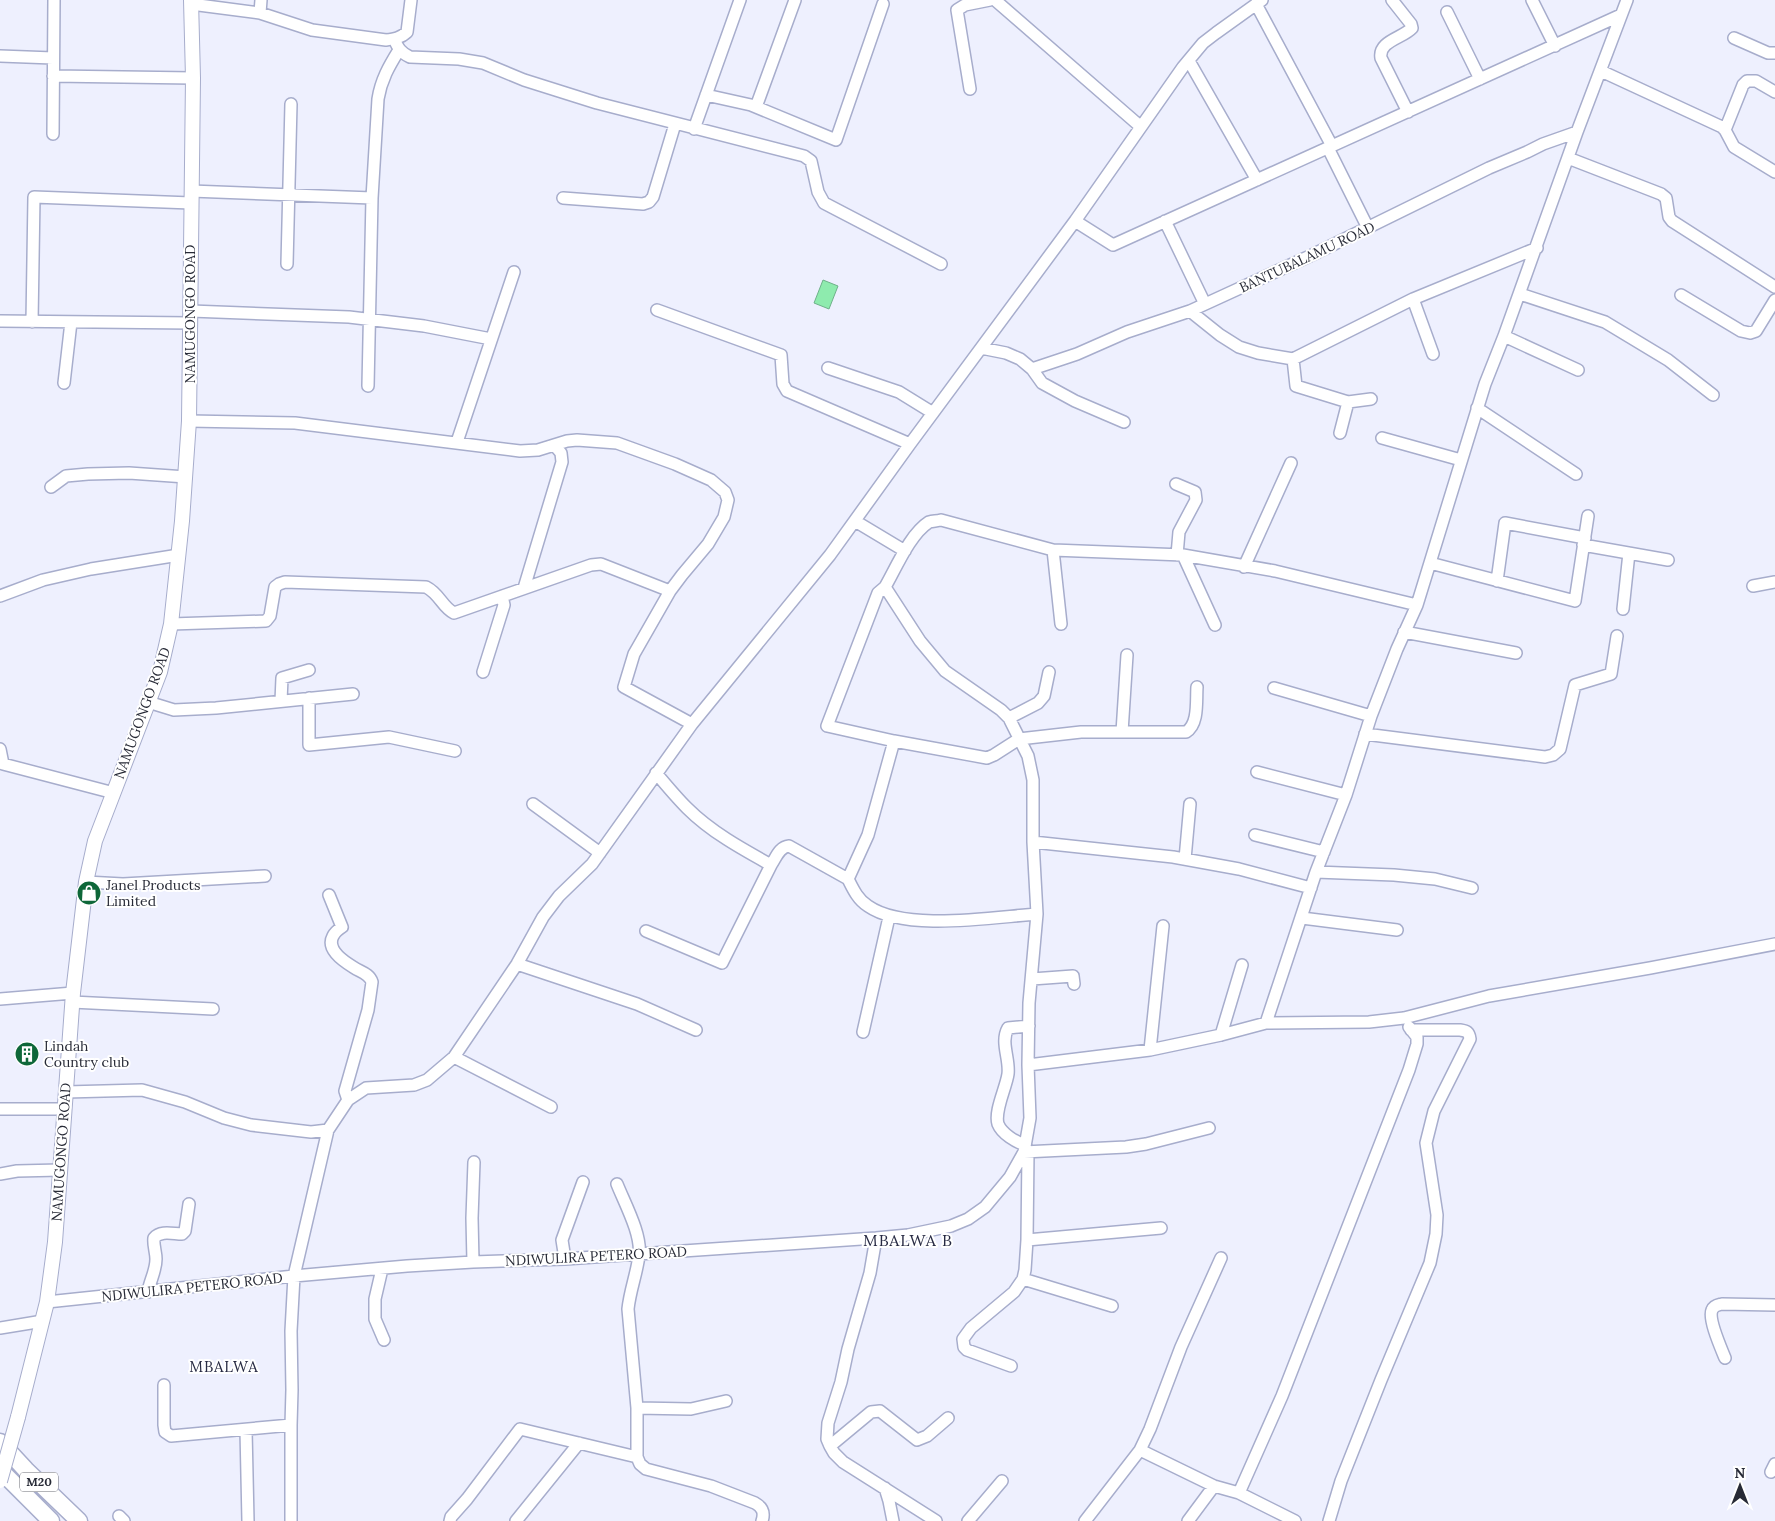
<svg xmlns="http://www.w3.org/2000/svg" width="1775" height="1521" font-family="Lora,serif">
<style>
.water{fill:#8eebae;stroke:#6fb18a}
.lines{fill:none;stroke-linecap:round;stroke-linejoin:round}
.minor-casing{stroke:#a7adcc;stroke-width:14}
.major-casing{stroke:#a7adcc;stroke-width:16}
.highway-casing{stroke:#a7adcc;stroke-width:19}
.minor{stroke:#fff;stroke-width:11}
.major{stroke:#fff;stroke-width:14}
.highway{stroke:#fff;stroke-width:16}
.major-bridge-casing{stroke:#a7adcc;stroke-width:16;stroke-linecap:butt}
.major-bridge{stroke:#fff;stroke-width:14}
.labels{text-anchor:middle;stroke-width:4;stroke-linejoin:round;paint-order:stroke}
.shield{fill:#fff;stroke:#686a72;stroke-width:1}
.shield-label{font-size:12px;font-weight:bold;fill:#272a36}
.street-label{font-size:14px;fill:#272a36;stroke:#fff}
.poi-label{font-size:14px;fill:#272a36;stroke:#fff;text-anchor:start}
.neighbourhood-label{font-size:15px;letter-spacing:1px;fill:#262942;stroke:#fff}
.quarter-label{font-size:16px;letter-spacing:1px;fill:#262942;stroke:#fff}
</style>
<rect width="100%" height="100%" fill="#eef0fe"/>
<path class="water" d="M823,280L838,286L829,309L814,303Z"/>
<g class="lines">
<defs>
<path id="minor" d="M995,0L1141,127
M1392,0L1411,24L1412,28C1403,38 1378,41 1381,58L1408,112
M1532,0L1555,46
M191,4L260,13L312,30L386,40C394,39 401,38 407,32L411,0
M1256,4L1332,146
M1447,12L1480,79
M260,13L261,0
M1734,38L1768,53H1775
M394,39C398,48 401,53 410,57L459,59L483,63L524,80L597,103L804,156L811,161L818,192L824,203L941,264
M0,56L53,58
M1189,61L1257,180
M1601,71L1722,127L1725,130L1734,147L1775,172
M53,76L193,78
M970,89L957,10L965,5L990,0
M706,95L751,105L836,140L883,4
M756,107L795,0
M694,129L740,0
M1725,130L1743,85L1747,81H1756L1775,92
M53,134L54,0
M1328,148L1368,228
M1568,158L1661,194L1666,198L1669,217L1672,221L1775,287
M191,191L372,198
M563,198L643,204L649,202L653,197L675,124
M1075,221L1113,245L1621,15
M1165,221L1205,304
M287,264L291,104
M1520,294L1605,322L1668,360L1713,395
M1681,295L1741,331L1750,333L1756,331L1775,300
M1413,299L1433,354
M657,310L781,355L783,384L787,391L910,444
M191,311L349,317L424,326L491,339
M1190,311L1220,335L1239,347L1258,353L1293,359L1413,299L1537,248
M0,321L191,323
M32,322L34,197L191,203
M1504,336L1578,370
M981,348L1006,353L1020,359L1032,369L1042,383L1075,401L1124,422
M1293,359L1296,386L1348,402L1371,399
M828,368L899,392L933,413
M1032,369L1077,354L1127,332L1190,311L1312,255L1489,168L1527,152L1543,144L1577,132
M64,383L71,322
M368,386L372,198L378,99C381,80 389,66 399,50
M1477,408L1576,474
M189,421L295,423L520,451L538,450L567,441L577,440L617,443L675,464L711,480L725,492L728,500L724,517L708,544L682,575L670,591L634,654L624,687L692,724
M1340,433L1348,402
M1382,438L1461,460
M457,442L514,272
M1176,484L1195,492L1196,500L1179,532L1177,555
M51,487L66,476L88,474L129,473L186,477
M855,521L905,551
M1583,545L1668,560
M1053,550L1061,624
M1183,555L1215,625
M1430,563L1575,601L1588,516
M1244,567L1291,463
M1497,581L1505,523L1585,538
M1753,586L1775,582
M885,587L878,593L827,726L894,741
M524,588L562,462L561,453L555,446
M0,596L43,580L91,569L179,555
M1623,609L1629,553
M171,624L266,621L270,616L275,587L279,584L285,582L426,587C440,594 442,607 454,613L591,565L601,564L670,591
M1404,632L1516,653
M483,672L504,605L502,596
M1274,688L1371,716
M309,698V745L389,737L455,751
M281,701L282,678L309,670
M148,702L174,710L216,708L353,694
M1009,718L1038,703L1044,696L1049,672
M1122,732L1127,655
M1365,734L1545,757L1553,755L1560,749L1575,685L1611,674L1617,636
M0,749L3,764L114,793
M1257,772L1346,795
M656,773C666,785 676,797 687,808C711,832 742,849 771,865C776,858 779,847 789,846L848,879L868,835L894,741L987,758L994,755L1019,739L1081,732H1186C1199,724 1196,701 1197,687
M533,804L600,853
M1255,835L1324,852
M1033,842L1173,857L1239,869L1311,888
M1185,859L1190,804
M1316,872L1394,875L1435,879L1472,888
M848,879C853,889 858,900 868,906C905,932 993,917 1037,914
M86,882L123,884L265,876
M329,895L342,927C339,929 335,932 333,936C326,949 343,961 353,967C360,972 369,973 372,982L368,1010L345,1091L348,1100
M1302,918L1397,930
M646,931L722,963L771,865
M517,964L637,1004L696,1030
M1032,979L1073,976L1074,984
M0,999L73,993
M72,1002L213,1009
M1266,1023L1316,872L1346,795L1371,716L1397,649L1417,605L1485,384L1504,336L1577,132L1627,0
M863,1032L889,917
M1221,1035L1242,965
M1150,1050L1163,926
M454,1057L551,1107
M1028,1065L1150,1050L1221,1035L1266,1023L1369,1022L1404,1018L1489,996L1650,968L1775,944
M66,1092L142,1090L185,1102L224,1118L251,1125L311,1132L328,1130L348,1100L366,1088L414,1085L427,1080L454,1057L517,964L543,917L559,896L592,864L692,724L830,555L910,444L1075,221L1183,67L1203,43L1216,33L1262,0
M0,1109H65
M1025,1145C1016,1142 1002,1134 998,1124C994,1111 1006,1088 1008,1074C1010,1059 1000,1042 1008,1028L1029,1026
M1024,1152L1126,1147L1146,1144L1209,1128
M0,1174L17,1171L60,1170
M617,1184C625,1204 642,1235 639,1255C637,1273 630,1290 628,1309L637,1408V1457L640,1464L646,1469L711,1486L755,1503C762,1507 765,1512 762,1521
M876,1238L870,1273L848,1349L841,1382L828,1423L827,1439L830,1446L834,1453L843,1462L936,1521
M1027,1240L1161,1228
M565,1259L562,1240L583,1182
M473,1262L472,1218L474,1162
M382,1269L375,1299V1319L384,1340
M1023,1279L1112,1306
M148,1292C150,1280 156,1271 156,1259C156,1252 153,1245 154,1238C161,1230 173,1234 182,1234L185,1231L189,1204
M47,1302L294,1276L407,1266L473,1262L565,1259L876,1238L908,1235L951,1226L968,1219L985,1207L1010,1177L1024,1152L1030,1118L1028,1065L1029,1003L1037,914L1033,842V780L1028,756L1009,718L1001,710L945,671L920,641L885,587C896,568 910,534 929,522C933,521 937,521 941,520L1053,550L1183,555L1275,571L1417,605
M0,1328L43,1321
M1725,1358C1721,1348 1708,1319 1712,1310C1714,1305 1718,1305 1722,1304L1775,1305
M1011,1366L967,1350L964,1347L963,1339L971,1328L1014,1292L1023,1279L1025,1270L1027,1240L1028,1152
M164,1385V1425L165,1432L171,1436L291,1425L292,1390L291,1331L294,1276L328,1130
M637,1408L691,1409L726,1401
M291,1425V1521
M246,1430L248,1521
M830,1446L871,1412L880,1411L917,1440L927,1436L948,1418
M1140,1450L1214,1486L1239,1493L1295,1521
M1771,1472L1775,1464
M885,1488L889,1501L893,1521
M1239,1493L1282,1396L1409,1070L1417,1044V1037L1409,1027
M119,1516L124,1521
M450,1521L451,1517L467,1499L520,1429L637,1457
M516,1521L579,1443
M968,1521L1002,1481
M1085,1521L1140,1450L1150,1429L1181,1347L1221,1258
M1188,1521L1214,1486
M1329,1521L1341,1481L1381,1380L1430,1263L1436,1234L1437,1215L1426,1143L1434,1111L1470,1039C1469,1032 1467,1031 1460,1030H1411"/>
<path id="major" d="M18,1417L47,1302L55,1242L73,993L86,882L95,841L160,672L171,624L182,521L189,421L193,78L191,0"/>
<path id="highway" d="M0,1442L26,1470L79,1521
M0,1470L51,1521"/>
</defs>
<use href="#minor" class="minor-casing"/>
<use href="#major" class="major-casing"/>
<use href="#highway" class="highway-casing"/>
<use href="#minor" class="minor"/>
<use href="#major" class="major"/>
<use href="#highway" class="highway"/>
<defs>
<path id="major-bridge" d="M0,1481L18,1417"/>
</defs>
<use href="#major-bridge" class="major-bridge-casing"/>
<use href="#major-bridge" class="major-bridge"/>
</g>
<defs>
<symbol id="shop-disc" viewBox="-11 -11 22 22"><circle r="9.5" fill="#0e6739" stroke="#fff"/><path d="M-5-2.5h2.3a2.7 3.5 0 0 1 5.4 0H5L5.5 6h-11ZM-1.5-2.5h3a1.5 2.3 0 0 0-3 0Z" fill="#fff"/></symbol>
<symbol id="building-disc" viewBox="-11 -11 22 22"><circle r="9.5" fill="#0e6739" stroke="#fff"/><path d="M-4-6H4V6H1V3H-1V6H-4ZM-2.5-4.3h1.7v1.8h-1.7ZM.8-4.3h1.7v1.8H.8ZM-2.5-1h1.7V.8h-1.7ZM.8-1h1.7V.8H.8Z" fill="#fff"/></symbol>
</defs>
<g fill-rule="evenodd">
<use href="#shop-disc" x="75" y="879" width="28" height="28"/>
<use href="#building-disc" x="13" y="1040" width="28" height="28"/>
</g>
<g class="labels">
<rect class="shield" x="20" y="1472.5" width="38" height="19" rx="4"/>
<g class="shield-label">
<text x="39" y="1486">M20</text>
</g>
<g class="street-label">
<text transform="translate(1307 257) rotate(-25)" y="5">BANTUBALAMU ROAD</text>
<text transform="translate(190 314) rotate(-90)" y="5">NAMUGONGO ROAD</text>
<text transform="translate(142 713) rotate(-70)" y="5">NAMUGONGO ROAD</text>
<text transform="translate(61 1152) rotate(-86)" y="5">NAMUGONGO ROAD</text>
<text transform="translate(596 1256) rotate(-3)" y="5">NDIWULIRA PETERO ROAD</text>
<text transform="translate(192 1287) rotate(-6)" y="5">NDIWULIRA PETERO ROAD</text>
</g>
<g class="poi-label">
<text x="106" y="890">Janel Products<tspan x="106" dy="16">Limited</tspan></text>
<text x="44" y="1051">Lindah<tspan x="44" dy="16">Country club</tspan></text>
</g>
<g class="neighbourhood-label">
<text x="224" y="1372">MBALWA</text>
</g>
<g class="quarter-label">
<text x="908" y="1246">MBALWA B</text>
</g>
</g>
<g transform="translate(1740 1486)" stroke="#ffffff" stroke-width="4" paint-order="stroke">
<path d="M0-4L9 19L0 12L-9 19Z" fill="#272a36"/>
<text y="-8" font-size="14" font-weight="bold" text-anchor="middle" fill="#272a36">N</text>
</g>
</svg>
